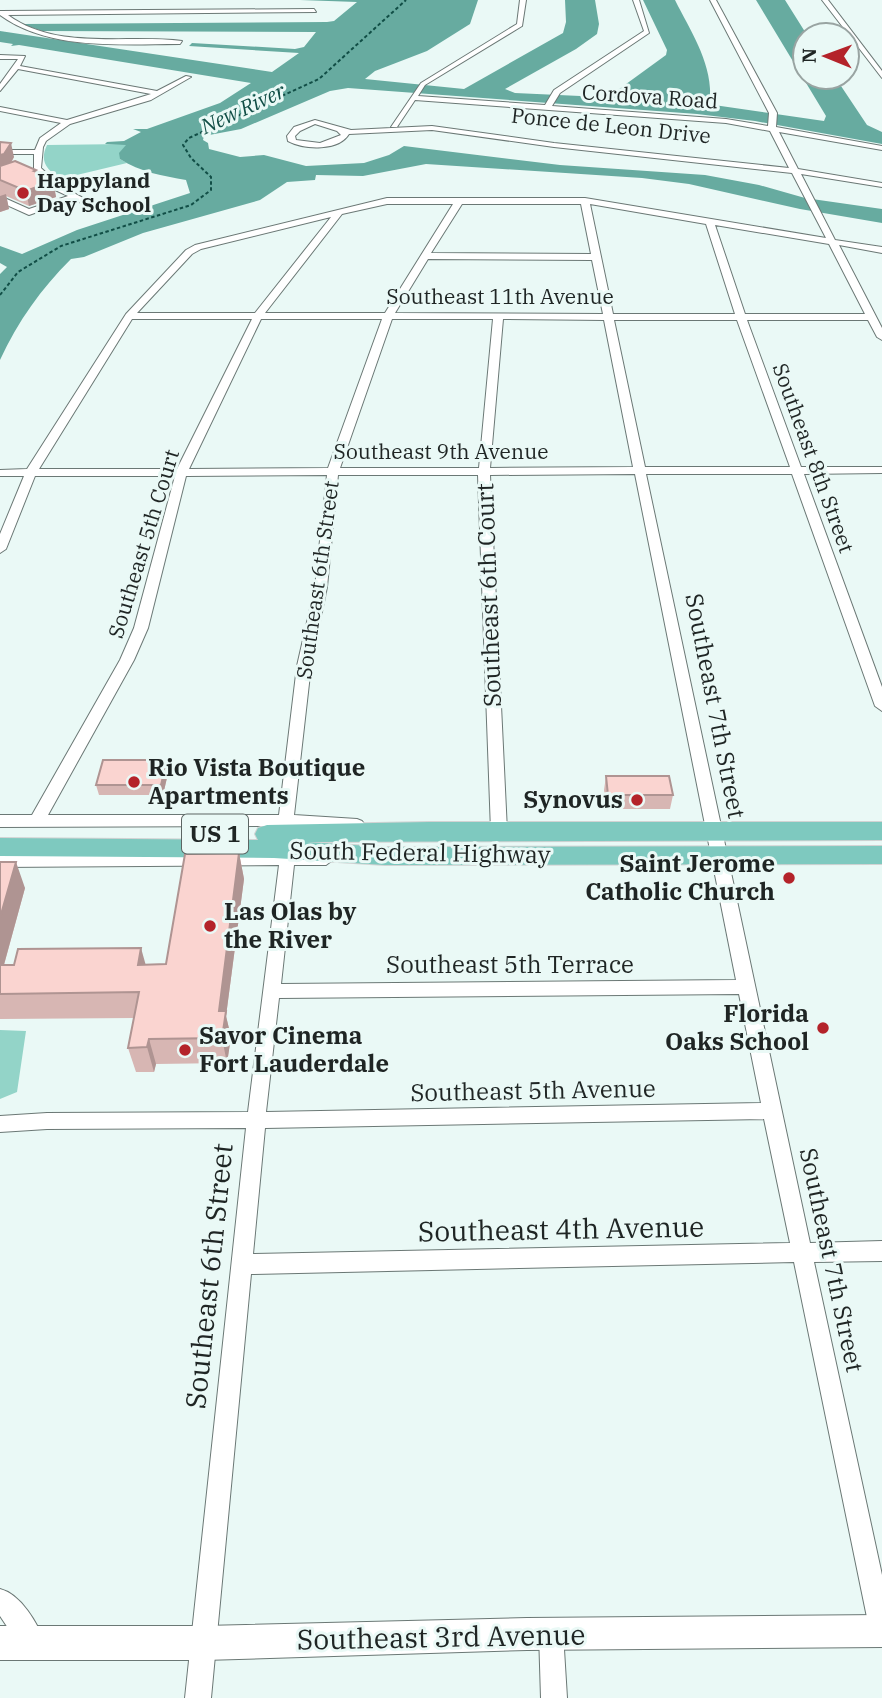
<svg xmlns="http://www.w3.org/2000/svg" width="882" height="1698" font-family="'IBM Plex Serif',serif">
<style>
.green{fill:#93d4c8}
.water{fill:#67aba0}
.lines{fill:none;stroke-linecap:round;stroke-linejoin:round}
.ferry{stroke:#114e46;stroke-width:2;stroke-dasharray:3.5 2.5;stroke-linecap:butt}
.minor-casing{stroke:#6b7875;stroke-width:2}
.secondary-casing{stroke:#6b7875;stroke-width:2}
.primary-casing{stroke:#d2d3d3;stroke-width:2}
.minor{fill:#fff;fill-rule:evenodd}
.secondary{fill:#fff;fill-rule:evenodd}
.primary{fill:#7ec9bf;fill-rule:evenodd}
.wall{fill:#d7b6b3}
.shaded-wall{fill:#af9492}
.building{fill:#fad4d0;stroke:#af9492;stroke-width:2}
.poi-dot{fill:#b4232a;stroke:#eaf9f6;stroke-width:2.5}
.labels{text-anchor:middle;stroke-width:6;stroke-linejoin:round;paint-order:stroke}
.far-street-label{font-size:21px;fill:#1f2524;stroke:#eaf9f6}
.far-water-label{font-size:21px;font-style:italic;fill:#114e46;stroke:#eaf9f6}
.far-poi-label{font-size:21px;font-weight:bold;fill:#1f2524;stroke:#eaf9f6;text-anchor:start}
.shield{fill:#eaf9f6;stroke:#5c6563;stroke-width:2}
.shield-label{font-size:23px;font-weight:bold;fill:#1f2524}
.street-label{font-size:24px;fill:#1f2524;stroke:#eaf9f6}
.poi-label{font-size:24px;font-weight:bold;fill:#1f2524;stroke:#eaf9f6;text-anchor:start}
.near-street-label{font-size:28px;fill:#1f2524;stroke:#eaf9f6}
</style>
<rect width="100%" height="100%" fill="#eaf9f6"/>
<path class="green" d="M127,144L120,159L127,163L60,179C47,169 39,162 47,145Z
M0,1030L26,1031L17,1092L0,1099Z"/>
<path class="water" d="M300,0H478L470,24L427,51L375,71L365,79L464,89L563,33L566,22L565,0H595L599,24L597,34L576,49L505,89L515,93L602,97L611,95L666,55L667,50L643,0H675C691,32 713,64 710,101L714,105L824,121L826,116L756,0H785L807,35L805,77H835L867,125L882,132V144L755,121L697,114L348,88L330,91L241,129L204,136L203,140L208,143L209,149L240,157L264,155L306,166L364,163L389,155L404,146L560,165L705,175L759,185L805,198L882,209V223L800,209L689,184L642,178L426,164L363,176L316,175L315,180L287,182L260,200L143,233L84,257L71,259C41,289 18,321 0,360V274L7,267L0,263V246L22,254L77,230L190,193L186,180C163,176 140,172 120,159L119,153L126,145L105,144L107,142L124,141L141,132L133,129H147L220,103L251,83L19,45L11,46L13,44L0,42V31L272,72L299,53L189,46L192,43L295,49L304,47L316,32L42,31L22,24L327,22L334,21L357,2Z"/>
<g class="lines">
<path class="ferry" d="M0,295L18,272L61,246L191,205L211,190V177L191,158L183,145L189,138L319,79L406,0"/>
<defs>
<path id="minor" d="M520,0H526L522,26L425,85L418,96L545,105L554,90L644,31L633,0H639L649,33L560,93L552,106L726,119L768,126L769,113L710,0H716L777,113L776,127L882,146V150L779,132L798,169L882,183V187L801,174L835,240L882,247V253L839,245L882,328V340L877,337L868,320H747L801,467H882V473L804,474L882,687V711L875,706L792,474H646L810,1243L882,1241V1261L814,1262L882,1575V1644L873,1641L870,1632L794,1262L251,1274L211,1698H185L246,1128L47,1129L0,1132V1116L47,1113L248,1112L279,865L0,867V855H332L334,859L326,865H294L281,984L736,980L635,474L490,475L507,831L499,837L491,831L478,475H338L327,587L311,666L294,815L357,819L362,821L365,825L362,829L286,826L0,827V815H32L120,660L134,628L175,476H35L6,549L0,553V534L24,476H0V470L27,469L126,314L186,250L195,245L387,198H585L826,238L792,173L554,147L432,130L349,134C339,151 305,150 288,141L287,136L294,127L315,120L351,130L432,126L554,143L789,168L770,131L726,123L415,100L397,127H391L421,83L517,24ZM315,124L337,131L341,135L320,143L296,140L295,136L300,131ZM387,204H453L385,313H265L342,214ZM462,204H581L591,254L431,253ZM590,204L706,224L735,314H613ZM331,217L255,313H137L192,254L201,249ZM715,225L829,244L865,314H745ZM428,259L592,260L603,314L395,313ZM132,319H252L177,469H39ZM261,319H382L328,468L189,469ZM392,319H493L479,468H340ZM503,319L604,320L633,467L490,468ZM614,320H737L790,467H645ZM327,475L315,587L297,666L279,815H48L134,660L148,628L186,476ZM739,994L761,1103L266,1112L279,998ZM764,1119L790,1243L253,1254L265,1128Z
M822,0H828L882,71V78Z
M314,9L316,12L8,15C57,51 126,34 182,41L180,44C122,44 49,51 0,15V11Z
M0,55L25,56L20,66L157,91L186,76L191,77L151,100L70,124L46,141L43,147L41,168L59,185L96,205L89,207L74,199L29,215L0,202V196L29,209L68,196L53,189L34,170V154H0V150H35L40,138L61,123L0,111V107L67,120L151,94L18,69L0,91V84L18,59H0Z
M0,1589C21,1594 38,1624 45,1643L42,1652L33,1655L24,1652L0,1616Z
M551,1621L560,1624L563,1633L567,1698H541L539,1633L542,1624Z"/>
<path id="secondary" d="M882,1615V1647L527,1650L204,1660H0V1626H204L527,1618Z"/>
<path id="primary" d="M429,822H882V840L306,842L385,847L882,846V864L385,865L274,858L0,856V838L258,840L255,834L258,828L267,825Z"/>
</defs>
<use href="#minor" class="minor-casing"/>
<use href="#secondary" class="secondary-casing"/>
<use href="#primary" class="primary-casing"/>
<use href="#minor" class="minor"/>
<use href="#secondary" class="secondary"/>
<use href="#primary" class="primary"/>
</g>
<path class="wall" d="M0,142L14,157L11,163L36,172L44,178L53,181L56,197L29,206L6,196L9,209L0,212Z
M167,760L169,769L163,795H99L96,785Z
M606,776L673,795L670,809H607L604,790Z
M239,853L244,879L226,1016L231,1037L227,1063L156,1064L154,1072H136L128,1048L134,1018L0,1019V862L25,888L4,965L166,964Z"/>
<path class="shaded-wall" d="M11,143L14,157L7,169L0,171V155Z
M43,174L45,184L53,181L56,197L29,206L26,191L38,176Z
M6,194L9,209L0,212V196Z
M167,760L169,769L163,795L161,785Z
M239,853L244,879L226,1016L231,1037L227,1063L222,1038L219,1011Z
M16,862L25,888L0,979V918Z
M141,948L148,973L138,965Z
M149,1039L156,1064L154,1072L147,1047Z"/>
<path class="building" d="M0,142L11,143L4,154L0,155Z
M15,161L36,170L34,171L43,174L38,176L53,181L26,191L0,180V166Z
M103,760H167L161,785H96Z
M606,776H669L673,795H608Z
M239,853L219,1011H226L222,1038L149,1039L147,1047L128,1048L139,992L0,994V965H14L18,949L141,948L138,965L166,964L185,854Z
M0,862H16L0,918Z"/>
<g class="poi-dot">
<circle cx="23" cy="193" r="7"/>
<circle cx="134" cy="782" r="7"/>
<circle cx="637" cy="800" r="7"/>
<circle cx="789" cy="878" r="7"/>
<circle cx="210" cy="926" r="7"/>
<circle cx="823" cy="1028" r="7"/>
<circle cx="185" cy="1050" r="7"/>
</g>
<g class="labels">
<g class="far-street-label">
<text transform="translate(650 97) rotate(4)" y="7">Cordova Road</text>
<text transform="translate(611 126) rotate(6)" y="7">Ponce de Leon Drive</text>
<text x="500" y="304">Southeast 11th Avenue</text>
<text x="441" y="459">Southeast 9th Avenue</text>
<text transform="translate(813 458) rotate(70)" y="7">Southeast 8th Street</text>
<text transform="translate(144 544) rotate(-73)" y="7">Southeast 5th Court</text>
<text transform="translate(318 580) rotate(-82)" y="7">Southeast 6th Street</text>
</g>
<g class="far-water-label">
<text transform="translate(243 109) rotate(-25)" y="7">New River</text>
</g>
<g class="far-poi-label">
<text x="37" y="188">Happyland<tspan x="37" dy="24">Day School</tspan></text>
</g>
<rect class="shield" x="182" y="814.5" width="66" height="39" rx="5"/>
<g class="shield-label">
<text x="215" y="842">US 1</text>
</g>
<g class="street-label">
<text transform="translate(489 595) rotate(-92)" y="8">Southeast 6th Court</text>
<text transform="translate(715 706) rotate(79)" y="8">Southeast 7th Street</text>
<text transform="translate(420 853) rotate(1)" y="8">South Federal Highway</text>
<text x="510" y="973">Southeast 5th Terrace</text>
<text transform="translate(533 1091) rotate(-1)" y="8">Southeast 5th Avenue</text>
<text transform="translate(831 1260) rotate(78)" y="8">Southeast 7th Street</text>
</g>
<g class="poi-label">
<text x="148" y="776">Rio Vista Boutique<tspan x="148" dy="28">Apartments</tspan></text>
<text x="623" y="808" text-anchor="end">Synovus</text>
<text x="775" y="872" text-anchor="end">Saint Jerome<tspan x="775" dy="28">Catholic Church</tspan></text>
<text x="224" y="920">Las Olas by<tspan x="224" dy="28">the River</tspan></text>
<text x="809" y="1022" text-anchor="end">Florida<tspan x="809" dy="28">Oaks School</tspan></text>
<text x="199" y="1044">Savor Cinema<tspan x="199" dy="28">Fort Lauderdale</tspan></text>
</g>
<g class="near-street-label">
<text transform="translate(561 1229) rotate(-1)" y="10">Southeast 4th Avenue</text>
<text transform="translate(209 1276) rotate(-84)" y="10">Southeast 6th Street</text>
<text transform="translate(441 1637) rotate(-1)" y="10">Southeast 3rd Avenue</text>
</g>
</g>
<g transform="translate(826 56) rotate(271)"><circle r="33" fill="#eaf9f6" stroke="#99a4a2" stroke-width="2"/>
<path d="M0-5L12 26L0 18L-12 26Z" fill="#b4232a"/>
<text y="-10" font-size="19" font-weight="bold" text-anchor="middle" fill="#1f2524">N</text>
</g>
</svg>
